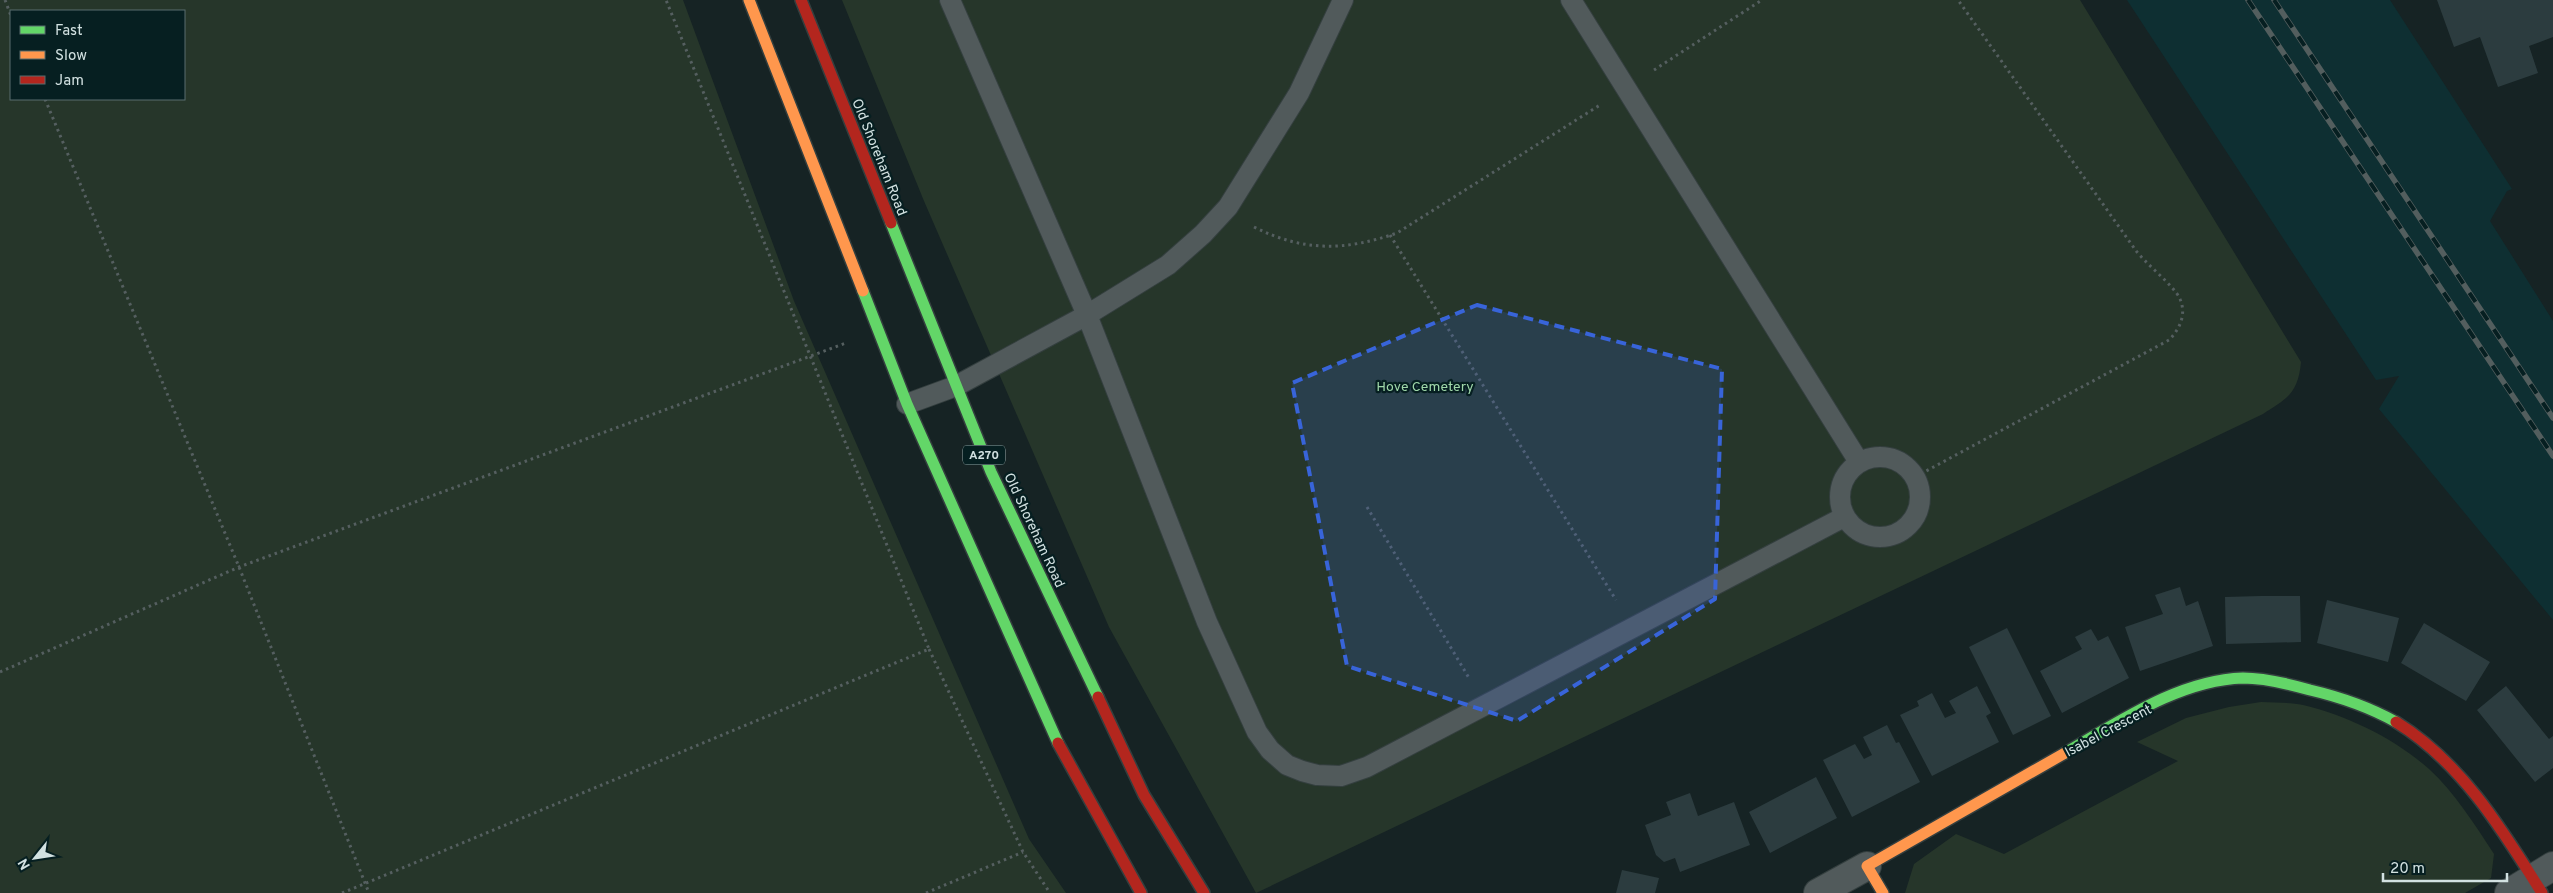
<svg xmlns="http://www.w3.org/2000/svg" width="2553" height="893" font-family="Overpass,sans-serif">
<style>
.built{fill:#0e2f32}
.green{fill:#26362a;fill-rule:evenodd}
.building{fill:#2c3c3f}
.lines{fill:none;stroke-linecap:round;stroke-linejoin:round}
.lane-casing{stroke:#343f3f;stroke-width:22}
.street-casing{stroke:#343f3f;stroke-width:30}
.fast-casing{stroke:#343f3f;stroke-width:14}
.slow-casing{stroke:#343f3f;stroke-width:14}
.jam-casing{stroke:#343f3f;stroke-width:14}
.path{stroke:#555f60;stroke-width:3;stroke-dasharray:2.5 4;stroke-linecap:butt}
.lane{stroke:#515a5b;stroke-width:20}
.street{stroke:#515a5b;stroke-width:28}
.fast{stroke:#63d668;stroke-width:11}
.slow{stroke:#ff974d;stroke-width:11}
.jam{stroke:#b3261e;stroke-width:11}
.rail-casing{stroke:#535e5e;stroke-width:5.5}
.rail{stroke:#061f21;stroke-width:4;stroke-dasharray:11;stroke-linecap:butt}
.marked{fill:#3864d9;fill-opacity:0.2;stroke:#3864d9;stroke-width:4;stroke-dasharray:10 6;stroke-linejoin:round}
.labels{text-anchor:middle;stroke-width:4.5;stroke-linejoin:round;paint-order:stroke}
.shield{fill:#061f21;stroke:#95a7a7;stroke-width:1}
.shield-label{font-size:12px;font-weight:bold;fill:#d2e1e1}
.street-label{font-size:14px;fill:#d2e1e1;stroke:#061f21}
.park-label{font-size:14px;fill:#a0d8aa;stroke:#061f21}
</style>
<rect width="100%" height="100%" fill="#162324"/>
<path class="built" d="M2127,0H2390L2512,189L2507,191L2490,221L2553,321V620L2379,409L2399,376L2376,380Z"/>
<path class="green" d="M0,0H683L794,301L1029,839L1066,893H0ZM184,11V99H11V11Z
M842,0H2080L2301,362C2298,393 2288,398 2263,414L1256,893L1109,627L924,201Z
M2261,702C2275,703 2290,702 2303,705C2348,716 2394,738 2429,769C2455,793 2475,825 2494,854L2491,878L2465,893H1905L1914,864L1956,834L2004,854L2178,761L2137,742L2186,718L2229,707Z"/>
<path class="building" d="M2437,0H2553V37L2529,46L2538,73L2498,87L2480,37L2454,47Z
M2180,587L2186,606L2198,601L2213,646L2140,671L2125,627L2163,614L2155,595Z
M2261,596H2300L2301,642L2226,644L2225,597Z
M2327,600L2399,618L2388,662L2317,643Z
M2424,623L2490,662L2466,701L2401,663Z
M2007,628L2051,716L2013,735L1969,647Z
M2091,629L2098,641L2108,636L2129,678L2062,713L2040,671L2082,649L2075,637Z
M1977,686L1991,713L1986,716L1999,742L1932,776L1900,715L1919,706L1917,701L1932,693L1945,718L1956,713L1949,701Z
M2506,686L2549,739L2553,736V768L2535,782L2477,710Z
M1887,725L1896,743L1899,742L1920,782L1852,817L1823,760L1855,744L1864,759L1872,755L1863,737Z
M1816,777L1837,818L1770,853L1749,812Z
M1690,793L1698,816L1734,802L1750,845L1680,872L1675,858L1664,862L1656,855L1645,825L1671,815L1666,802Z
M1622,870L1659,878L1655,893H1616Z"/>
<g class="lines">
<defs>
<path id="lane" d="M950,0L1087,315L1207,622L1257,732L1270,750L1287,765L1302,771L1317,775L1341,776L1367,767L1844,517
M1571,0L1859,462
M907,404L956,386L1087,315L1168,265L1203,234L1228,207L1299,93L1343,0
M1840 497a40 40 0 1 1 80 0a40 40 0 1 1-80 0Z"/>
<path id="street" d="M1818,893L1867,866
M2509,893L2553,866"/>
<path id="fast" d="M891,223L991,472L1098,697
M863,291L907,404L1058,743
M2065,753C2119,722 2179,680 2243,678C2266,678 2289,684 2310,690C2340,697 2369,707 2396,722"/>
<path id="slow" d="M749,0L863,291
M1883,893L1867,866L2065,753"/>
<path id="jam" d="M801,0L891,223
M1098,697L1144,795L1204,893
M2396,722C2461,762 2502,829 2542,893
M1058,743L1141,893"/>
</defs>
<use href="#lane" class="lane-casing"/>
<use href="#street" class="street-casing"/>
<use href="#fast" class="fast-casing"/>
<use href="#slow" class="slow-casing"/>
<use href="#jam" class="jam-casing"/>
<path class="path" d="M5,0L11,16
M1654,70L1762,0
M45,99L239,567L369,893
M1254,227C1304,252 1345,251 1397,233L1600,105
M1390,235L1616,600
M1915,477L2169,340C2179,330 2187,315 2180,299C2174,285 2145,264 2134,248C2076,166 2017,83 1958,0
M1367,507L1469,678
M929,649L1023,852L1050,893
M0,672L239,567L846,343
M342,893L929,649L666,0
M926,893L1023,852"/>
<use href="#lane" class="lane"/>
<use href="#street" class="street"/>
<use href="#fast" class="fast"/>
<use href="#slow" class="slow"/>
<use href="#jam" class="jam"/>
<defs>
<path id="rail" d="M2248,0L2553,456
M2274,0L2553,418"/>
</defs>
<use href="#rail" class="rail-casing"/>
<use href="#rail" class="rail"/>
</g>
<path class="marked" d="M1477,305L1722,369L1715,599L1517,721L1347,666L1292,383Z"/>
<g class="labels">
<rect class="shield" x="963" y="445.5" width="42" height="19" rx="4"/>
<g class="shield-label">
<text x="984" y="459">A270</text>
</g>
<g class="street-label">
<text transform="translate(880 157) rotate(68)" y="5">Old Shoreham Road</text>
<text transform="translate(1035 530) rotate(65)" y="5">Old Shoreham Road</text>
<text transform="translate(2108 730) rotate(-28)" y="5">Isabel Crescent</text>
</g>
<g class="park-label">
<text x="1425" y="391">Hove Cemetery</text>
</g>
</g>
<rect x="10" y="10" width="175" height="90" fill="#061f21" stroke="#586d6e"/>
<rect x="20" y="26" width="25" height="8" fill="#63d668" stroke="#586d6e"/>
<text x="55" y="35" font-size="15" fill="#d2e1e1">Fast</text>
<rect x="20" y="51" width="25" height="8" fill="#ff974d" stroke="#586d6e"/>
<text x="55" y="60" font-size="15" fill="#d2e1e1">Slow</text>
<rect x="20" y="76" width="25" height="8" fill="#b3261e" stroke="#586d6e"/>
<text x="55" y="85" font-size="15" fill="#d2e1e1">Jam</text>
<g transform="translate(35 858) rotate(240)" stroke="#061f21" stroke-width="4" paint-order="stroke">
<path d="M0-4L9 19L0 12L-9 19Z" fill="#d2e1e1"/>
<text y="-8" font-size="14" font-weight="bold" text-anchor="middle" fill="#d2e1e1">N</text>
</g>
<path d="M2383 873v8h124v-8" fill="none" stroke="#d2e1e1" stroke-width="2.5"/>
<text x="2390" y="873" font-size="15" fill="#d2e1e1" stroke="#061f21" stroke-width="4" paint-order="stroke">20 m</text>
</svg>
